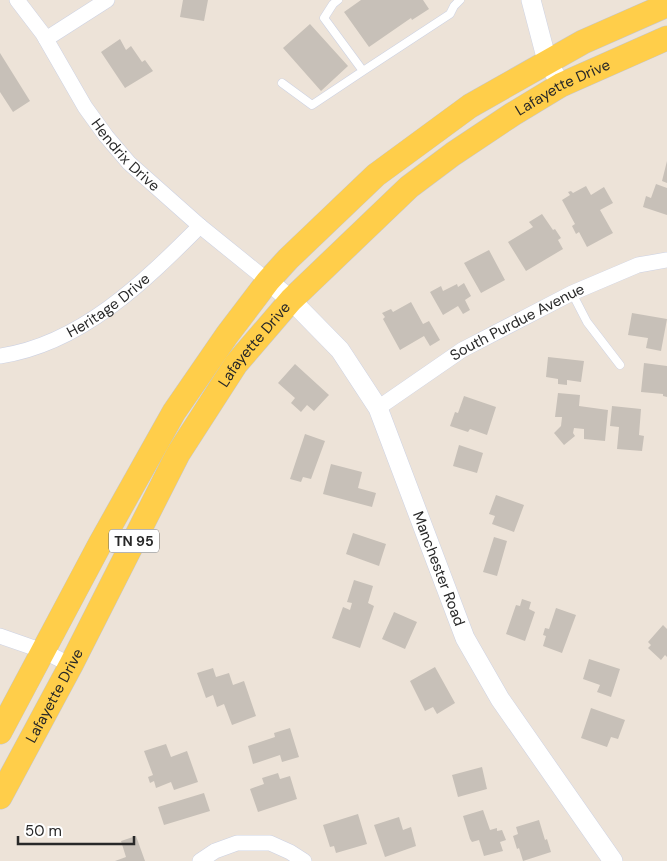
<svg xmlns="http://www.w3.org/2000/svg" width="667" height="861" font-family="'DM Sans',sans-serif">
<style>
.building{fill:#c7c0b8}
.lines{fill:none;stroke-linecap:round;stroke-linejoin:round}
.service-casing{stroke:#cdd2e3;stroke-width:9}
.minor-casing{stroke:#cdd2e3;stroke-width:16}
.tertiary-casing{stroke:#cdd2e3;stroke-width:20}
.primary-casing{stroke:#c7c7c7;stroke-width:25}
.service{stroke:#fff;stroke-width:8}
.minor{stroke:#fff;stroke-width:15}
.tertiary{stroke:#fff;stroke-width:19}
.primary{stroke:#ffce4a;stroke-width:24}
.labels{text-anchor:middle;stroke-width:4.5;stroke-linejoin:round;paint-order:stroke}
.shield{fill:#fff;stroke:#686868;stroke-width:1}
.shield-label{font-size:14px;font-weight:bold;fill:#282828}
.street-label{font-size:15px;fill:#282828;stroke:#fff}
</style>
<rect width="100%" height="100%" fill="#ede3d8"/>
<path class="building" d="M183,0H208L204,21L180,17Z
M361,0H423L429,9L412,20L411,18L369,47L344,12Z
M310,24L348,66L321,91L283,48Z
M120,39L126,50L131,46L142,62L145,60L153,71L125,88L101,52Z
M0,53L30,101L13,112L0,92Z
M667,161V183L662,181Z
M656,184L667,188V215L643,207L646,196L651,198Z
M586,186L591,195L604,187L613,203L600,210L613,233L587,247L579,232L576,234L572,226L575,224L562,200L570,195L568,192L571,191L573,193Z
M542,214L553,230L555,229L561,238L558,240L563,249L526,271L508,242L533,227L529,222Z
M489,250L505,280L481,293L464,263Z
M464,283L471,296L465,300L470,310L463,314L458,306L443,315L430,292L441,286L443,291L457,284L458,287Z
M411,302L423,324L429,321L440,340L430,346L424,336L400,350L383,319L385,317L382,313L391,309L393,312Z
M632,313L667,319L661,351L646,348L648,338L628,335Z
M548,357L584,361L581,382L567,380V385L558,384V379L546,377Z
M644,363L667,366V397L663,396V394L641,392Z
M295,364L329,395L314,411L307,405L301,412L291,403L295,398L278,383Z
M558,393L580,395L579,406L608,410L605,441L584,439V429L574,428L573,433L575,436L564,445L554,433L561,426L562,417H555Z
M464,396L496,407L487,435L470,429L468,432L450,426L455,412L458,413Z
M612,406L641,409L639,435L644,436L642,451L617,449L619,427L610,426Z
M305,434L325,441L311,479L303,477L301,482L290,479Z
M459,445L483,453L477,473L453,466Z
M331,464L362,472L358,488L376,493L372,507L323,494Z
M496,495L524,505L514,532L492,524L495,516L489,514Z
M353,533L386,544L379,566L346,554Z
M494,537L507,541L497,576L483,572Z
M354,580L373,586L368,603L374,606L360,648L332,638L343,607L350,610L352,603L347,602Z
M522,599L531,602L529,609L535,612L525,641L506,634L516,605L520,606Z
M556,608L576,615L562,653L543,646L546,636L543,635L545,628L549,629Z
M394,612L417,622L405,649L382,639Z
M663,625L667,629V657L665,655L661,660L648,648L651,645L648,642Z
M589,659L620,669L611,697L597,692L600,685L583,679Z
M435,667L455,703L437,714L433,707L425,711L410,681Z
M213,668L216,677L229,673L233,685L244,681L256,716L232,725L224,704L217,707L213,695L206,698L197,673Z
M591,708L625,720L618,739L611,737L607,747L581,738Z
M290,728L299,757L282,762L280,755L253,764L248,746L275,737L274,733Z
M166,744L171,757L187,751L198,782L174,790L171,782L156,788L154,781L150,783L148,777L153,775L144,751Z
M482,767L487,789L458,797L452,775Z
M278,773L280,779L290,776L297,799L258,812L250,789L264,784L262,778Z
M204,793L210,811L164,825L158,807Z
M483,810L490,830L497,828V831L502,830L506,840L500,842L503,851L484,856L479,840L472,842L470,839L463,816Z
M358,814L367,844L336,853L334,846L330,847L323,825Z
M399,817L403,830L411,827L416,846L385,857L374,825Z
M539,820L545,840L547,839L551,852L523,861L519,848L517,849L513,836L518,834L516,827Z
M136,836L145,861H115L126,857L121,841Z"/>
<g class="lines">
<defs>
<path id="service" d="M338,0L333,4L324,18L363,71L450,14L454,6L460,0
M282,83L312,105L363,71
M572,293L587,322L620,365"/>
<g id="minor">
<path id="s1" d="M17,0L43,34L85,107L106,136L129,163L200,226L268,281"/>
<path d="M46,39L107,0"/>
<path id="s2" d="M0,356C81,344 144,282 200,226"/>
<path id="s3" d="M378,408L462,350L572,293L638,265L667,260"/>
<path d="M0,636L43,651L71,665"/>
<path d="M200,861L215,851L237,843H270L290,852L304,861"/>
</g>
<g id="tertiary">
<path d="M531,0L547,61L561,85"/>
<path id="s4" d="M268,281L291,300L340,350L378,408L465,638L500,699L613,861"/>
</g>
<g id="primary">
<path d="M0,732L100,544L174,412L227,335L268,281L288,259L376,175L470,106L583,42L667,5"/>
<path id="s5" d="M0,797L71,665L178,454L236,364L291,300L409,187L453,154L513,114L561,85L667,38"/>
</g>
</defs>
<use href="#service" class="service-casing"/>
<use href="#minor" class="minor-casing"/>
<use href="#tertiary" class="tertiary-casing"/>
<use href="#primary" class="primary-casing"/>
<use href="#service" class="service"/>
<use href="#minor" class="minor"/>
<use href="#tertiary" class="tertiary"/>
<use href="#primary" class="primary"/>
</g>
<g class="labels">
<rect class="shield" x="109" y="529.5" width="50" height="23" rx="4"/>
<g class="shield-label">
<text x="134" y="546">TN 95</text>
</g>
<g class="street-label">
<text dy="5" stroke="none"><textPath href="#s5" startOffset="925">Lafayette Drive</textPath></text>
<text dy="5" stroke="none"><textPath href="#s1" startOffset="190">Hendrix Drive</textPath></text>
<text dy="5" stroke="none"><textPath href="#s2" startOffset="121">Heritage Drive</textPath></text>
<text dy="5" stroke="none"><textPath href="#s3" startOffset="164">South Purdue Avenue</textPath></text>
<text dy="5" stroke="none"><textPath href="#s5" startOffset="520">Lafayette Drive</textPath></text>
<text dy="5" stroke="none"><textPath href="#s4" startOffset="341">Manchester Road</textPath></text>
<text dy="5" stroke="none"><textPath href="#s5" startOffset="115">Lafayette Drive</textPath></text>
</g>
</g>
<path d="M18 836v8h116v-8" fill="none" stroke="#282828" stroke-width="2.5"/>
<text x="25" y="836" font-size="15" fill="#282828" stroke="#ffffff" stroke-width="4" paint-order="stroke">50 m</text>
</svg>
